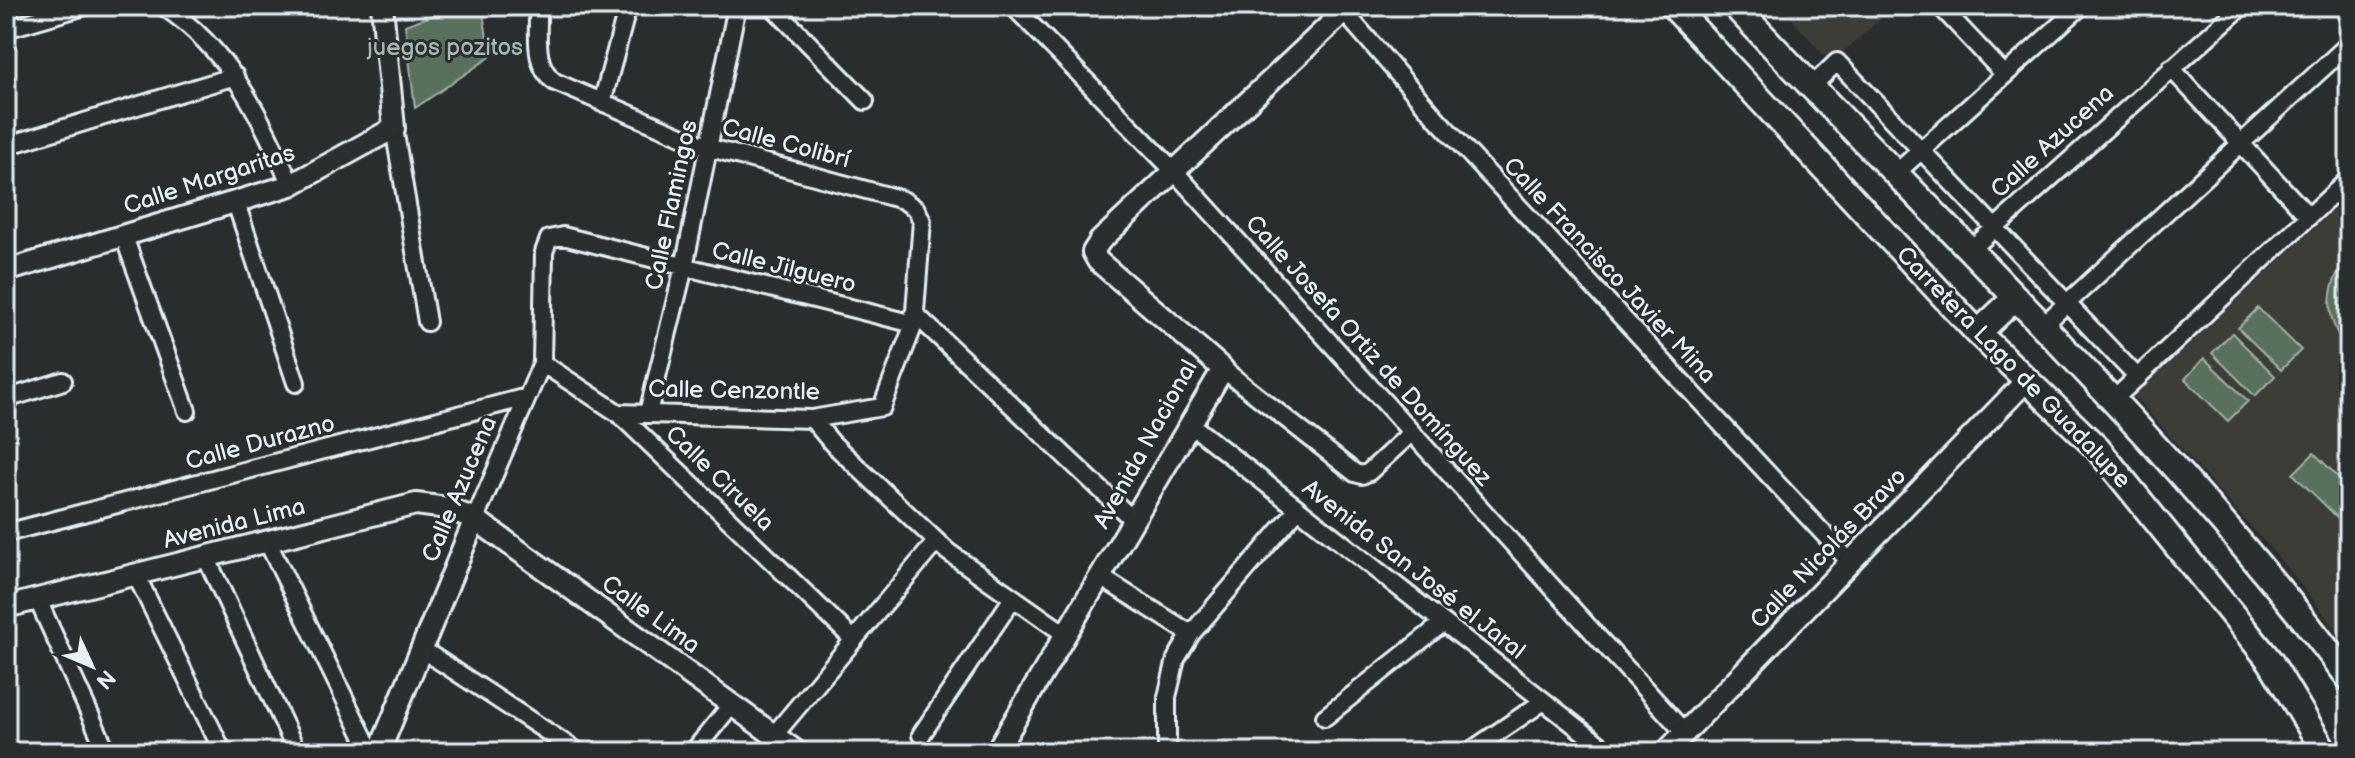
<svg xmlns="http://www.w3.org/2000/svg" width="2355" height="758" font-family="'Balsamiq Sans',sans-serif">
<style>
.built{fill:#3d3c38}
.green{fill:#596f5b;stroke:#a0b0aa;stroke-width:2}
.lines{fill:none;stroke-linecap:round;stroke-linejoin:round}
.minor-casing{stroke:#e8f1f8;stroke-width:22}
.tertiary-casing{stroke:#e8f1f8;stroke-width:26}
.primary-casing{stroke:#e8f1f8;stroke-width:30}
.minor{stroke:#2a2d2e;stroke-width:16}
.tertiary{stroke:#2a2d2e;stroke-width:20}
.primary{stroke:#2a2d2e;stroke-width:24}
.labels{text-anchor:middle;stroke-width:6;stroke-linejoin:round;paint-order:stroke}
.park-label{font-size:24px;fill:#a8b6b1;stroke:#2a2d2e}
.street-label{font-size:24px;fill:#e8f1f8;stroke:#2a2d2e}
</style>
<rect width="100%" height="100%" fill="#2a2d2e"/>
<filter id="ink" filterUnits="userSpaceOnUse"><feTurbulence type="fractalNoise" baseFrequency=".0125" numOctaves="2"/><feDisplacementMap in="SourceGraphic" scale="16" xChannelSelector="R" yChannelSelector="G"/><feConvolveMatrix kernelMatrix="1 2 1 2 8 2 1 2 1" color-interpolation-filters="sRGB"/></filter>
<g filter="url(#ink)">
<path class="built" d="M1780,6H1895L1831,63Z
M2349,196V645L2280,559L2134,396Z"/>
<path class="green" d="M459,6H482L490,57L415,108L405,25Z
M2349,256V350C2323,321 2325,285 2349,256Z
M2258,308L2301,350L2281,370L2238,328Z
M2232,333L2275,376L2255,396L2212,353Z
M2204,358L2248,401L2228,421L2185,379Z
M2314,453L2349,488V506L2338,518L2293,474Z"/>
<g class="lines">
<defs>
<path id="minor" d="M163,6C230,50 259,114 291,185
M538,6C539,33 532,65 555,82L707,147L903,200L916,209L922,221L914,324L882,407L812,419L618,413
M772,6L865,101
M1013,6L1174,171L1684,732
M1339,6L1438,120L1851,563
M1940,6L2005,75
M6,29L85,6
M2171,68L2309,217
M1811,87L1837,62L2138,378
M602,103L628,6
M394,128L427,322
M6,146L235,76
M1895,174L2081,6
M236,203L296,383
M123,234L187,411
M1968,252L2242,6
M914,313L1133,520
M2041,327L2349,44
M542,363L618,413L854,640
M1223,369L1355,473L1362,475L1369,472L1411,433
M6,399L63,381
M2112,401L2349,179
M648,413L684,267L737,6
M812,419L832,443L948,552L1065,634
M1190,424L1609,752
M475,519L542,363L544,252L549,239L563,236L914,324
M6,533L527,397
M267,541L371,752
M206,557L297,752
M136,575L223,752
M1099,576L1191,634
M37,598L107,752
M420,648L578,752
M1325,717L1443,623
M774,735L936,542
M921,735L1013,598
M693,752L732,704
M1167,752V697L1176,659L1191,634L1298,509
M1469,752L1544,701"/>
<path id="tertiary" d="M6,271L291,185L394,128L382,6
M6,607L416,504L447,508L475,519L797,752
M379,752L475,519
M996,752L1223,369L1098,261L1093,252L1100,241L1350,6
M1666,752L2026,381"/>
<path id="primary" d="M1673,6L1978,333L2098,449L2270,661L2325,752
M1735,6C1942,227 2166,436 2349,678
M1978,333L2014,299"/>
</defs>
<use href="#minor" class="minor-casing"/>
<use href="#tertiary" class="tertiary-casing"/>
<use href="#primary" class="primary-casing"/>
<use href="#minor" class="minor"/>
<use href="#tertiary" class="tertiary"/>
<use href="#primary" class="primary"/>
</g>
</g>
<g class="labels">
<g class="park-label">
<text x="445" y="55">juegos pozitos</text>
</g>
<g class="street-label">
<text transform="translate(2052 141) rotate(-42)" y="8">Calle Azucena</text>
<text transform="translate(786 143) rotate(15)" y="8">Calle Colibrí</text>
<text transform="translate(209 179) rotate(-18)" y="8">Calle Margaritas</text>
<text transform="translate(671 205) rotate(-78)" y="8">Calle Flamingos</text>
<text transform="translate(784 267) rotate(14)" y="8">Calle Jilguero</text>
<text transform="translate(1610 270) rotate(47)" y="8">Calle Francisco Javier Mina</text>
<text transform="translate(1369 350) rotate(48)" y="8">Calle Josefa Ortiz de Domínguez</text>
<text transform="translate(2014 367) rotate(46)" y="8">Carretera Lago de Guadalupe</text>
<text transform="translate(734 390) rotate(1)" y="8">Calle Cenzontle</text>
<text transform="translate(260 442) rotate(-15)" y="8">Calle Durazno</text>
<text transform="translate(1145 444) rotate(-61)" y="8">Avenida Nacional</text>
<text transform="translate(720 478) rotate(44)" y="8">Calle Ciruela</text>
<text transform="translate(459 489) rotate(-67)" y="8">Calle Azucena</text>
<text transform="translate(234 523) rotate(-14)" y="8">Avenida Lima</text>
<text transform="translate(1828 548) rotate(-46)" y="8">Calle Nicolás Bravo</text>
<text transform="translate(1414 569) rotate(38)" y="8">Avenida San José el Jaral</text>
<text transform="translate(651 614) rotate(36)" y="8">Calle Lima</text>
</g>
</g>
<rect width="2355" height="758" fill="none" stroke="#2a2d2e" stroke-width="32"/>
<rect x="16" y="16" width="2323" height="726" fill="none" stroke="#e8f1f8" stroke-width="3" filter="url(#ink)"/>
<g transform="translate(92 666) rotate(134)" stroke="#2a2d2e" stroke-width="6" paint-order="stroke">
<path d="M0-6L14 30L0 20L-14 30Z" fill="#e8f1f8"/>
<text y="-12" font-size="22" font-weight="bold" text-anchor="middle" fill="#e8f1f8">N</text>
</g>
</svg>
